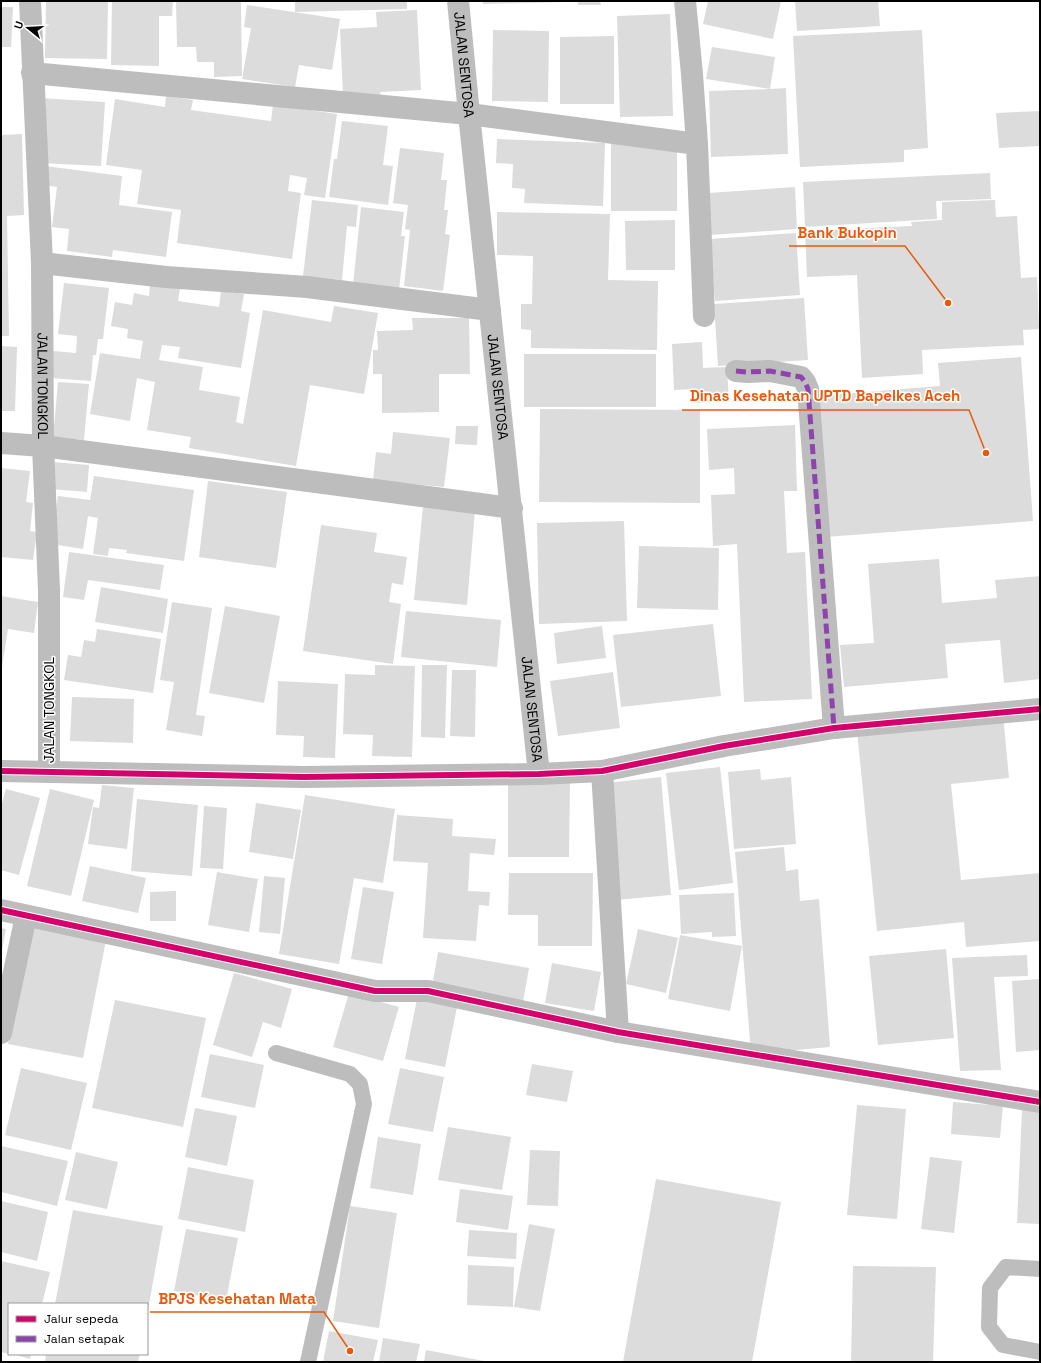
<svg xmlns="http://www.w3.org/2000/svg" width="1041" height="1363" font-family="'Space Grotesk',sans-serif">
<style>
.building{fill:#dcdcdc}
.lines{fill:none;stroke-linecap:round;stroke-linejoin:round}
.service{stroke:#bdbdbd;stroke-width:16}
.minor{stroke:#bdbdbd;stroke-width:22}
.quiet{stroke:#8e44ad;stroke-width:5;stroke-dasharray:10 5;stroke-linecap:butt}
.cycleway-casing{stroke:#fff;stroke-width:8}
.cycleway{stroke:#d6006c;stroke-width:6}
.labels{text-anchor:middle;stroke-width:3;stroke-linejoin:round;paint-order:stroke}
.street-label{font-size:14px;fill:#000;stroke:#fff}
.leader{fill:none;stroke:#e8590c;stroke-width:1.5}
.callout-dot{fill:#e8590c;stroke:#fff;stroke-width:1.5}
.callout-label{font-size:15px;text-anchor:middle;font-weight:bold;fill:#e8590c;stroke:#fff;stroke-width:3;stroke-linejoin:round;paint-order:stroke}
</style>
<rect width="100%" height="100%" fill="#fff"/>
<path class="building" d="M46,1H108L107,59L45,58Z
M112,1H173L172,16H159V66L111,65Z
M176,1H241L242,76L214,77V62H197L196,47H177Z
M295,1H407V9L295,12Z
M483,1H566V2L483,4Z
M578,1H600L601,5H578Z
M708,1H781L773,39L703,24Z
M795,1H878L880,26L797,31Z
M247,5L340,19L332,70L299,65L295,87L242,79L251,28L244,27Z
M1,7H13L11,47H1Z
M417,10L421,90L380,92L381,97L343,94L340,29L377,27L376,12Z
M670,14L673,116L620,117L617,16Z
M493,30L549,31L548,102L492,101Z
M922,30L928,148L904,150V162L800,167L793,36Z
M614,36V104H560V37Z
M712,47L775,57L770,89L786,88L788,154L711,157L709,91L770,89L706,79Z
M166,96L193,100L191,110L271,121L273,105L337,114L325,198L304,195L307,178L290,175L288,191L301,193L292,259L177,243L181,210L137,204L142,170L106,165L115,99L165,107Z
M40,98L105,102L101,166L40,163Z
M1040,111V146L999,148L996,113Z
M342,121L388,126L383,165L393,166L388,205L329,197L334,159H337Z
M22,134L24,215L7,216L9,336H1V135Z
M497,139L605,143L603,206L524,203L525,189L512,188L513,164L496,163Z
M611,144H677V211H611Z
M400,148L444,153L441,180H447L444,210H448L445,234L450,235L443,291L404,286L410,230L405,229L408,205L393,203Z
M45,166L122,176L119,205L172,212L166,257L113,250L112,257L67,251L69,229L52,227L57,187L43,185Z
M990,173L991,199L936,201L937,219L805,227L803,182Z
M795,187L797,229L711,235L708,193Z
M312,200L358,205L356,227L347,226L342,280L303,276Z
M995,200L996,217L1017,216L1021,278L1037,277L1039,329L1023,330L1024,345L922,350L923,374L862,378L857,275L807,277L805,231L912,226L911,222L942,220V202Z
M361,207L404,212L401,236H405L399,290L353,285Z
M497,212L610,214L608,280L658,281L657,350L531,348V330L521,329V304H532L533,256L497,255Z
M675,220V270H626L625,221Z
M796,233L800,295L715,301L710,239Z
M64,283L109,288L103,339H98L96,355H93L91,381L51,378L53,351L76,353L77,336L58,334Z
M150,284L180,289L178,301L219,307L221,291L244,294L241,311L250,313L241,368L178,358L180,347L162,345L159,360L203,367L199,390L240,397L236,422L243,424L263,310L331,322L334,306L378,313L364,394L310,385L296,466L189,448L191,437L147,430L155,382L137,378L130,421L90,414L100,353L140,359L143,341L127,338L128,329L111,326L115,302L132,305L134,293L149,296Z
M804,298L808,360L718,366L714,304Z
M412,318H469L470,374H439V412L382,413V374H373V350H378L377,331L413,330Z
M702,342L703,368L727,367L729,401L696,403L695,389L674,390L672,344Z
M1,346L17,347L15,411H1Z
M524,354H656V407H524Z
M1021,357L1033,521L826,537L815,396L940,386L938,363Z
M58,382L89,384L84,440L53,437Z
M540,409L700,410V503L539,502Z
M795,425L797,491H784L787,553L805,552L812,699L744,702L737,544L713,546L711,495L735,494L734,468L709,470L707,429Z
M456,426H478L477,445L455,444Z
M393,432L450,438L444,487L373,480L376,452L391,454Z
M53,462L89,465L87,492L51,489Z
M1,468L30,471L26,502L33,503L30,531L37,532L33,560L1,557Z
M94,476L194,490L184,561L126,553L127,550L109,548L108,556L93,554L98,518L88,516L83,549L51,544L58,496L90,500Z
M208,481L287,492L276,568L199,557Z
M423,506L475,510L467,605L414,600Z
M624,521L627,621L539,624L537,523Z
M321,525L377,533L374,552L407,557L403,585L392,583L389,602L401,604L393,664L303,651Z
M639,546L719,548L718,610L637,608Z
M69,552L164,565L160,590L88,580L84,600L63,597Z
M939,559L942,603L997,598L995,580L1040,576V679L1004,683L1000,640L945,644L948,678L844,687L840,645L874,643L868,564Z
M101,587L168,599L163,633L95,622Z
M1,596L38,602L34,633L8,629L2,667Z
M172,602L212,608L196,715L205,716L202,736L166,730L174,682L160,680Z
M225,606L280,616L264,703L209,693Z
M406,611L501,620L497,667L401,657Z
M713,624L721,696L621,707L613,635Z
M602,626L606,658L557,664L554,633Z
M97,629L161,639L153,693L64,680L68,655L81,657L84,640L95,642Z
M375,665L415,666L412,757L372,756L373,735L343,734L345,674L375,675Z
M422,665H447L445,738L421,737Z
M452,670H476L475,737L450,736Z
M613,672L620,728L558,736L550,681Z
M278,681L338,684L335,758L303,757L304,736L276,735Z
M72,697L134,699L133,743L70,741Z
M1003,715L1009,778L951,784L961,880L1040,873V941L966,947L964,922L877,931L857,731Z
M720,767L733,883L679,890L666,773Z
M760,769L761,780L791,777L796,844L734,849L728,772Z
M661,777L671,895L616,900L607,783Z
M508,783H570L569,857H508Z
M102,785L134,788L127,849L88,844L93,807L99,808Z
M6,789L40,798L19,875L1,870V807Z
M50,789L94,800L71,896L27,886Z
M305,795L395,809L383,883L354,878L339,964L279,954Z
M137,799L198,805L192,876L131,871Z
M256,803L301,810L293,859L249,852Z
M204,806L227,808L223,869L200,868Z
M397,815L453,819L452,836L496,839L494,855L470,853L468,891L490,892L489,906L479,905L476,941L423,938L428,863L393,861Z
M784,847L786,871L798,869L800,901L819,899L830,1047L751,1054L735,852Z
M90,866L146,878L138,913L82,901Z
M217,872L258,879L249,932L208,925Z
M509,873H593L592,946H538V915H508Z
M264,876L285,878L280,934L259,932Z
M363,887L394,892L382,964L351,959Z
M176,891V921H150V892Z
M734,893L736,936L712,937V932L681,934L679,895Z
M31,925L106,940L83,1058L8,1044Z
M1,928L6,929L2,950H1Z
M638,929L678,938L666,993L626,984Z
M680,935L742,946L730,1011L668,999Z
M946,949L954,1038L878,1045L869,956Z
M438,952L529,968L523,1002L432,987Z
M1027,955L1028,976L994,977L1001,1070L960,1071L952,958Z
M552,963L601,972L594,1011L545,1003Z
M234,973L292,989L281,1028L263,1022L252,1057L213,1045Z
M1040,979V1050L1016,1052L1012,981Z
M349,993L399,1007L383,1061L333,1047Z
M417,999L457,1007L445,1067L405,1059Z
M115,1000L206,1018L183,1127L92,1108Z
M210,1054L264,1065L255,1108L201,1097Z
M532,1064L573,1071L567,1102L526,1095Z
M21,1068L87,1083L71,1150L5,1135Z
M400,1068L444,1077L433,1132L388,1124Z
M953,1102L1003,1106L1000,1138L951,1134Z
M857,1105L906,1109L897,1219L847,1215Z
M195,1108L237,1116L227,1166L185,1157Z
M1022,1110L1040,1111V1224L1017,1223Z
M448,1127L511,1137L502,1190L438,1180Z
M378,1137L421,1144L413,1195L370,1188Z
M1,1146L68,1161L57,1206L1,1192Z
M530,1150L560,1151L558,1206L527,1205Z
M76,1152L118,1162L107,1209L65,1200Z
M930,1157L962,1161L954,1233L921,1229Z
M188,1167L254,1180L245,1232L178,1219Z
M656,1179L781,1202L752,1362H623Z
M460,1189L513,1196L508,1230L456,1222Z
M1,1201L48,1212L37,1261L1,1252Z
M350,1206L397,1213L379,1328L333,1321Z
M73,1210L163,1226L148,1310L147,1304H55Z
M529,1224L555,1229L540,1311L514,1307Z
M186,1229L238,1238L226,1301L174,1291Z
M469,1230L517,1233L516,1259L467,1256Z
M1,1261L50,1272L42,1304H9V1354L1,1352Z
M468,1265L514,1267L513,1307L467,1305Z
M853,1266L936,1267L933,1362H851Z
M329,1331L378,1340L373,1362H323Z
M383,1338L420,1344L416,1362H379Z
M426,1350L484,1361V1362H424Z
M13,1354H31L30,1359Z
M46,1354H140L138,1362H45Z"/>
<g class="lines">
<path class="service" d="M276,1053L350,1074L360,1084L364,1104L308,1362
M1040,1269L1006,1267L990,1288L989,1327L1003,1345L1040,1352"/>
<g class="minor">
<path id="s1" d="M30,1L42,263L43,446L49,590V772"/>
<path id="s2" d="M458,1L469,114L539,774"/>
<path d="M685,1L692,74L697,144L704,316"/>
<path d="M32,73L469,114L697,144"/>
<path d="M42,263L166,277L307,287L490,310"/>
<path d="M736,371L747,372L770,371L801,377L805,382L808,389L834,728"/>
<path d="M1,443L43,446L512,508"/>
<path d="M1,771L303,777L539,774L602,771L724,746L834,728L1040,709"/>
<path d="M602,771L618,1032"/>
<path d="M1,910L375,991H428L618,1032L1040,1102"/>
<path d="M1,1033L26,916"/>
</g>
<path class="quiet" d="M736,371L747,372L770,371L801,377L805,382L808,389L834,728"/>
<defs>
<path id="cycleway" d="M1,771L303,777L539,774L602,771L724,746L834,728L1040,709
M1,910L375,991H428L618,1032L1040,1102"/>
</defs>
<use href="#cycleway" class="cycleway-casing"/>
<use href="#cycleway" class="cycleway"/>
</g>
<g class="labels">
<g class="street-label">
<text dy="5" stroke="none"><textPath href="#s2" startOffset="64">JALAN SENTOSA</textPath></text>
<text dy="5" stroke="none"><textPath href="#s1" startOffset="385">JALAN TONGKOL</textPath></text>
<text dy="5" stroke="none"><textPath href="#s2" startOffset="388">JALAN SENTOSA</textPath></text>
<text dy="5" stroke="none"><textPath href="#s2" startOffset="712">JALAN SENTOSA</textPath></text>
<text transform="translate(49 710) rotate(-90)" y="5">JALAN TONGKOL</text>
</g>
</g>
<path class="leader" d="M948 303L905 246H789M986 453L969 410H682M350 1351L324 1312H150"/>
<g class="callout-dot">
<circle cx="948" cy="303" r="4"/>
<circle cx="986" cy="453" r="4"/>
<circle cx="350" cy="1351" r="4"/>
</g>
<g class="callout-label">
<text x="847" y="238">Bank Bukopin</text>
<text x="825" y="401">Dinas Kesehatan UPTD Bapelkes Aceh</text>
<text x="237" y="1304">BPJS Kesehatan Mata</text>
</g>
<rect width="1041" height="1363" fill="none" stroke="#000000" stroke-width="4"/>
<rect x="8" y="1303" width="140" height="52" fill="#ffffff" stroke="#999999"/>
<rect x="16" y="1316" width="20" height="6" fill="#d6006c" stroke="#999999"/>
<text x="44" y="1323" font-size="12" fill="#000000">Jalur sepeda</text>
<rect x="16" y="1336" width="20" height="6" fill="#8e44ad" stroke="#999999"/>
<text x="44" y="1343" font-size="12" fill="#000000">Jalan setapak</text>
<g transform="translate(28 28) rotate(288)" stroke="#ffffff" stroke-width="3" paint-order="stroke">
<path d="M0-3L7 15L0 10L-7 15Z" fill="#000000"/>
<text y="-6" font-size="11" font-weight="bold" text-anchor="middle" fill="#000000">U</text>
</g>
</svg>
